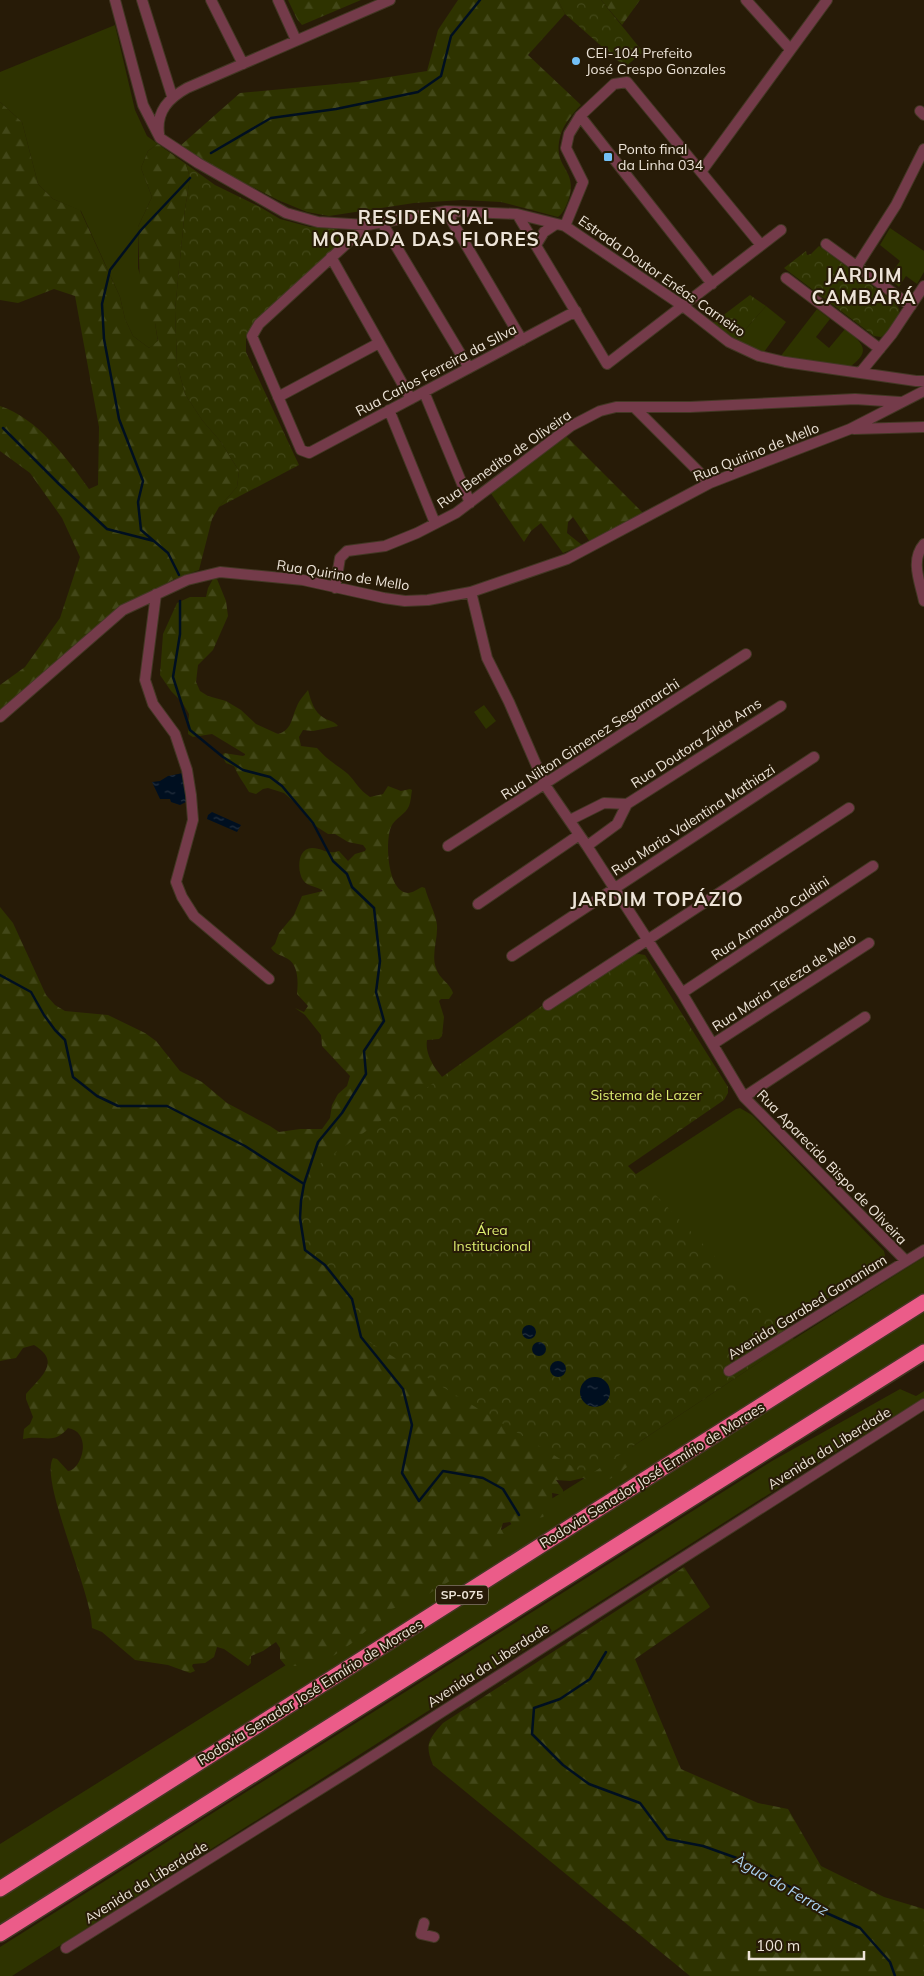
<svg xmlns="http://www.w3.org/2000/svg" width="924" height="1976" font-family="Mulish,sans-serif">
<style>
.green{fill:#2e3300}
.forest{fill:url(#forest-firs)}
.park{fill:url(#park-crowns)}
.water{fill:url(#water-ripples)}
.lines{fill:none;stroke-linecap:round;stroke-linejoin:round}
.stream{stroke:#000f20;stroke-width:2.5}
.minor-casing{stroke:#433724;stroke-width:12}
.highway-casing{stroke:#433724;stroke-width:18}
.minor{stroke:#743b4a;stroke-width:10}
.highway{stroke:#eb5c89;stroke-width:15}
.poi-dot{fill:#73c0f6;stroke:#271b07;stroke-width:2}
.labels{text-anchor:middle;stroke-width:4;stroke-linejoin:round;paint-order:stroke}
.shield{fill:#271b07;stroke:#b2a899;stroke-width:1}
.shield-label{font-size:12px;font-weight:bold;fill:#ede4d8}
.poi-label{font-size:14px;fill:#ede4d8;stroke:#271b07;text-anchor:start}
.street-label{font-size:14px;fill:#ede4d8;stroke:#271b07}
.park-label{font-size:14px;fill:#dded70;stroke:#271b07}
.water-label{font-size:15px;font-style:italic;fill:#acd3f2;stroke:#271b07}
.district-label{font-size:19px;font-weight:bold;letter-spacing:1px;fill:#ede4d8;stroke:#271b07}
</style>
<defs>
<pattern id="forest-firs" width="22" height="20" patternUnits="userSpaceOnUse" patternTransform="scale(1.25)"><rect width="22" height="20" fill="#2e3300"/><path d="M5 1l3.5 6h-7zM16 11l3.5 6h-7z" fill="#424718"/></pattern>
<pattern id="park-crowns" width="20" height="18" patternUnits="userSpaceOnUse" patternTransform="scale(1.25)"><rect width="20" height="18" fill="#2e3300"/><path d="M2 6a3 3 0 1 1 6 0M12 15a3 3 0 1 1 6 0" fill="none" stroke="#424718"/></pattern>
<pattern id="water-ripples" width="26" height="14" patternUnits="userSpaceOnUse" patternTransform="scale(1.25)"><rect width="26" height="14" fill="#000f20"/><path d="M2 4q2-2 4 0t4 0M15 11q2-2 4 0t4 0" fill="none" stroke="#263240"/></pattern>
</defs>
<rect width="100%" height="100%" fill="#271b07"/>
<path class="green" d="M115,25L135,110L147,136L158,144L148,151L141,168L152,197L138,227V268L155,323L158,342L149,348L133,336L125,319L120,297L81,211L53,199L38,184L22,122L0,102V72Z
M890,228L924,251V272L917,284L906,276L899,287L888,278L900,261L880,245Z
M766,306L786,322L764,352L736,340Z
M817,309L830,319L816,337L829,348L845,329C863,343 873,351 848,368L780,357Z
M484,705L496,721L486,729L474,712Z
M740,1108L752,1115L884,1251C886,1258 885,1261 881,1265L710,1372L589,1210L636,1174L736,1109Z
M924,1257V1294L0,1879V1844L588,1476L794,1339Z
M924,1311V1347L0,1931V1897Z
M900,1389L916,1396L924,1391V1398L805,1471L12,1976H0V1947L772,1461Z"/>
<path class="forest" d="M288,0H361L302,25L297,19Z
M458,0H558L565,14L528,55L581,105C571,115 561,127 559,142C555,170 579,170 568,201C565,208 564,212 558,217L501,202L463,200L414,203L329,216L307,212L278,200L210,165L180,146L240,93L357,82L427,71L438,30Z
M601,0H640L622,25Z
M0,102L22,122L38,184L53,199L80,210L120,297L125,319L133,336L149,348L158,341L155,323L141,318L138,227L152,197L141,168L148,151L158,144L186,164L190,178L185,209L175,310L177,364L185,394L202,420L221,442L239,471L237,487L219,507L212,519L199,570L174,579L119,609L0,710V685L25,667L60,618L80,557L62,518L30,473L0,451V406C37,418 67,458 89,489L98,485L99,427L75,296L54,289L18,303L0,300Z
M566,436L645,515L590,542L573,517L568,522L567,533L582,545L563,553L541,523L531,531L524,542L490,492Z
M213,579H217L226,601L228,616L213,650L198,665L196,682L200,691L208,696L226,701L241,710L256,724L278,734C292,730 291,719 297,706C299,701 304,695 308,690C311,701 314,712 324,718C329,721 334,721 338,726L313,731L303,730L299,737L301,746L317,748C326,759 337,765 348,774C356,782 358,789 370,797L383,794L388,786L401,791L410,789L412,790C411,795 411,801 409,806C406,814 395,818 391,827C385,841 387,892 408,893C412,893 418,889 422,887L425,888C428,900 436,914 437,925C438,940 431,954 436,968C439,979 450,983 453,993L449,999H441L439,1001L444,1017L442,1036L439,1039L427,1040C424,1058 441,1077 453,1088L633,1444L630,1454L632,1460L631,1464L614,1477L600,1483H594L583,1478L570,1481L556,1480L563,1490V1495L552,1493L553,1506L543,1517L534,1519L525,1528L516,1531L510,1522L503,1523L501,1529L508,1542L486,1564L463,1573L417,1601L385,1611L380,1623L367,1630L352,1643L326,1661L310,1666H286L280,1659V1648L276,1642L263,1651L251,1656V1663L248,1666L224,1649L217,1647L214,1657L205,1663L193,1664L192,1666L195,1671L190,1673L168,1665L135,1660L102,1632L92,1628C92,1591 39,1481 53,1458L57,1459L68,1471C82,1470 93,1432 68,1428C53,1446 43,1434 23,1439L24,1429L30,1424L33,1417L26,1399V1394C41,1376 62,1362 34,1345L23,1348L16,1358L0,1361V907L13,923L46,995L55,1005L65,1011L108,1015L145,1033L156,1041L180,1071L202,1082L227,1103L270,1126L279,1132L300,1129H322L330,1118L332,1105L338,1094L347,1086L350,1076L322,1046L321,1035L305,1015L295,1008L304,1012L308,1006L297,994C298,983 299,966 288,959C282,955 275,955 271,948L275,944L279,933L294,915L302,896L323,891C318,886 307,887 303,880C297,871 297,848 312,848C323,848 326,855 339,851L348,861L355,854L365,851L366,849L363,845L348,842L335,834H328L311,823L298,805L284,793L268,788L263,789L256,794L249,792C244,783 238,776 234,766L226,763L222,756L224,753L243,756L245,755V754L212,734L193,737L188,734L189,714L182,702L171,691L160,675L163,634L177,603L190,597H206L208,588Z
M684,1567L710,1607L635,1659L681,1769L758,1803L788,1809L821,1866L884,1897L924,1909V1976H690L433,1765C424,1744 429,1739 443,1723Z"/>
<path class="park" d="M558,0H601L643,52L625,67L565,14Z
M186,164L215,185L260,207L280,219L310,227L335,228L343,233L342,241L258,319L246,335V352L299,465L219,507L237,487L239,471L221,442L202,420L185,394L177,364L175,310L185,209L190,178Z
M819,246L894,302C894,302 899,308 899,309C901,318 888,333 881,337L874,336L784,268L806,251L807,255L811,254Z
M750,295L766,306L736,340L713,323Z
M639,954L645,955L728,1087V1093L724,1100L628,1166L794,1339L588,1476L361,1337L352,1299L325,1265L305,1250C301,1222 298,1197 310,1171L543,1005L548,1011L623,959L631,955Z"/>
<path class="water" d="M183,773L188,801L180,805L171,802L170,799H160L152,782L160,781L168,776Z
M212,812L241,825L237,832L207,819L208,815Z
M522 1332a7 7 0 1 1 14 0a7 7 0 1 1-14 0Z
M532 1349a7 7 0 1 1 14 0a7 7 0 1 1-14 0Z
M550 1369a8 8 0 1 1 16 0a8 8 0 1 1-16 0Z
M580 1392a15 15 0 1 1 30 0a15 15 0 1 1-30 0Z"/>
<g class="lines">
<path class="stream" d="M211,153L271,118L336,109L418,92L441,76L451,36L480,0
M3,428L59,484L107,529L154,541
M179,575L168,553L141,530L138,502L143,481L119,419L104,339L102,304L110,270L141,230L190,178
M180,601V634L173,677L190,730L223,757L243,770L270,777L282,786L313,823L333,861L347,874L352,887L374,908L380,961L376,992L384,1021L364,1051L366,1074L342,1113L318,1142L304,1184L301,1201L300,1218L305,1250
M0,975L31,992L44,1015L55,1030L65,1040L73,1077L97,1096L118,1106H167L245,1146L304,1184
M305,1250L325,1265L352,1299L361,1337L403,1389L412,1425L402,1473L419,1501L443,1471L483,1478L503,1489L519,1515
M606,1652L590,1679L560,1699L534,1708L532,1734L563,1765L589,1784L640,1803L667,1839L703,1846L745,1861L792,1888L822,1911L860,1928L890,1962L895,1976"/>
<defs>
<path id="minor" d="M115,0L143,105L160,138L198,163L286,213L318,222L367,225L446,211L517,214L565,226L683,306L729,342L759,356L785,362L916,381H924
M142,0L172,96
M211,0L243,64
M278,0L296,40
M746,0L790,49
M920,111L924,115
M580,116L712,284
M159,134C156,111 169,98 187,88L390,0
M701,172L827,0
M446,211L522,340
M517,214L607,364L781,230
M381,221L469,368
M367,225L259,324L252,336L301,450L309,453L576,311
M565,226L583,182L566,148L569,134L580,116L614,84L627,82L761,245
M826,244L911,306
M536,245L544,232L556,224
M331,257L411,399
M857,266L896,205L924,149
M786,278L880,349
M860,373L892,334L924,286
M424,392L470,503
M278,397L379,343
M635,408L710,483
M389,410L435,523
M854,429L924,427
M924,544C910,560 920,582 924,601
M335,588L340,558L347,551L385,546L417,533L456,513L571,426L600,411L616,407H690L855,399L900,402
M471,592L487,658L509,702L545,785L587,846L682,993L744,1097L906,1261
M156,594L145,680L153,704L175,734L187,770L191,795L193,820L176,882L182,897L194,916L269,979
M0,717L123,610L187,580L220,572L303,580L384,598L405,601L428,600L471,592L567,559L710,483L850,429L924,391
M570,820L604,803L627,804
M448,846L746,654
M587,846L617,824L627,804L781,706
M478,904L579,835
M512,956L814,757
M682,993L873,866
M548,1005L849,808
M713,1044L869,943
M744,1097L865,1017
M729,1371L924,1250
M424,1923L421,1934L434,1937
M66,1948L354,1768L924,1404"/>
<path id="highway" d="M0,1889L924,1302
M0,1934L924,1352"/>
</defs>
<use href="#minor" class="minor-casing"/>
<use href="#highway" class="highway-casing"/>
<use href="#minor" class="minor"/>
<use href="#highway" class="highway"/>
</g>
<g class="poi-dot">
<circle cx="576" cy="61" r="5"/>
<rect x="603" y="152" width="10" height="10" rx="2.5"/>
</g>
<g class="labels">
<rect class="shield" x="436" y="1585.5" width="52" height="19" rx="4"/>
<g class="shield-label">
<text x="462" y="1599">SP-075</text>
</g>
<g class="poi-label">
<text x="586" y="58">CEI-104 Prefeito<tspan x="586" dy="16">José Crespo Gonzales</tspan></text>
<text x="618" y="154">Ponto final<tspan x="618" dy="16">da Linha 034</tspan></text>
</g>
<g class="street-label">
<text transform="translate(662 276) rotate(35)" y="5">Estrada Doutor Enéas Carneiro</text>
<text transform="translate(436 370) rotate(-28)" y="5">Rua Carlos Ferreira da SIlva</text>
<text transform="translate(756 452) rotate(-22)" y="5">Rua Quirino de Mello</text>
<text transform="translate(504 459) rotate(-35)" y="5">Rua Benedito de Oliveira</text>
<text transform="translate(343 575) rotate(9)" y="5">Rua Quirino de Mello</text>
<text transform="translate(590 739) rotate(-33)" y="5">Rua Nilton Gimenez Segamarchi</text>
<text transform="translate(696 743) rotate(-33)" y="5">Rua Doutora Zilda Arns</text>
<text transform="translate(693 820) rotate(-33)" y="5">Rua Maria Valentina Mathiazi</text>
<text transform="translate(770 918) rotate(-34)" y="5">Rua Armando Caldini</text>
<text transform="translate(784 982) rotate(-33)" y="5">Rua Maria Tereza de Melo</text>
<text transform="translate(832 1167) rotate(46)" y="5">Rua Aparecido Bispo de Oliveira</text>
<text transform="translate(807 1307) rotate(-32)" y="5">Avenida Garabed Gananiam</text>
<text transform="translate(829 1448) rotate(-32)" y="5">Avenida da Liberdade</text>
<text transform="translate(652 1475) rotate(-32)" y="5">Rodovia Senador José Ermírio de Moraes</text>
<text transform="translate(488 1665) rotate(-33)" y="5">Avenida da Liberdade</text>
<text transform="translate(310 1692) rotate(-32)" y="5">Rodovia Senador José Ermírio de Moraes</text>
<text transform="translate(146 1882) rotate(-32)" y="5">Avenida da Liberdade</text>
</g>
<g class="park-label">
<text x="646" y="1100">Sistema de Lazer</text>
<text x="492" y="1235">Área<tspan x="492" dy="16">Institucional</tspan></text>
</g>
<g class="water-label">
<text transform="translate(781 1885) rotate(30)" y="5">Àgua do Ferraz</text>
</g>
<g class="district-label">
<text x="426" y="224">RESIDENCIAL<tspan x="426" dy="22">MORADA DAS FLORES</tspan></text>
<text x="864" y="282">JARDIM<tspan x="864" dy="22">CAMBARÁ</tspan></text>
<text x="657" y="906">JARDIM TOPÁZIO</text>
</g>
</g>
<path d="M749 1951v8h115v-8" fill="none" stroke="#ede4d8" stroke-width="2.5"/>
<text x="756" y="1951" font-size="15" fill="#ede4d8" stroke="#271b07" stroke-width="4" paint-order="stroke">100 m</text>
</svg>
